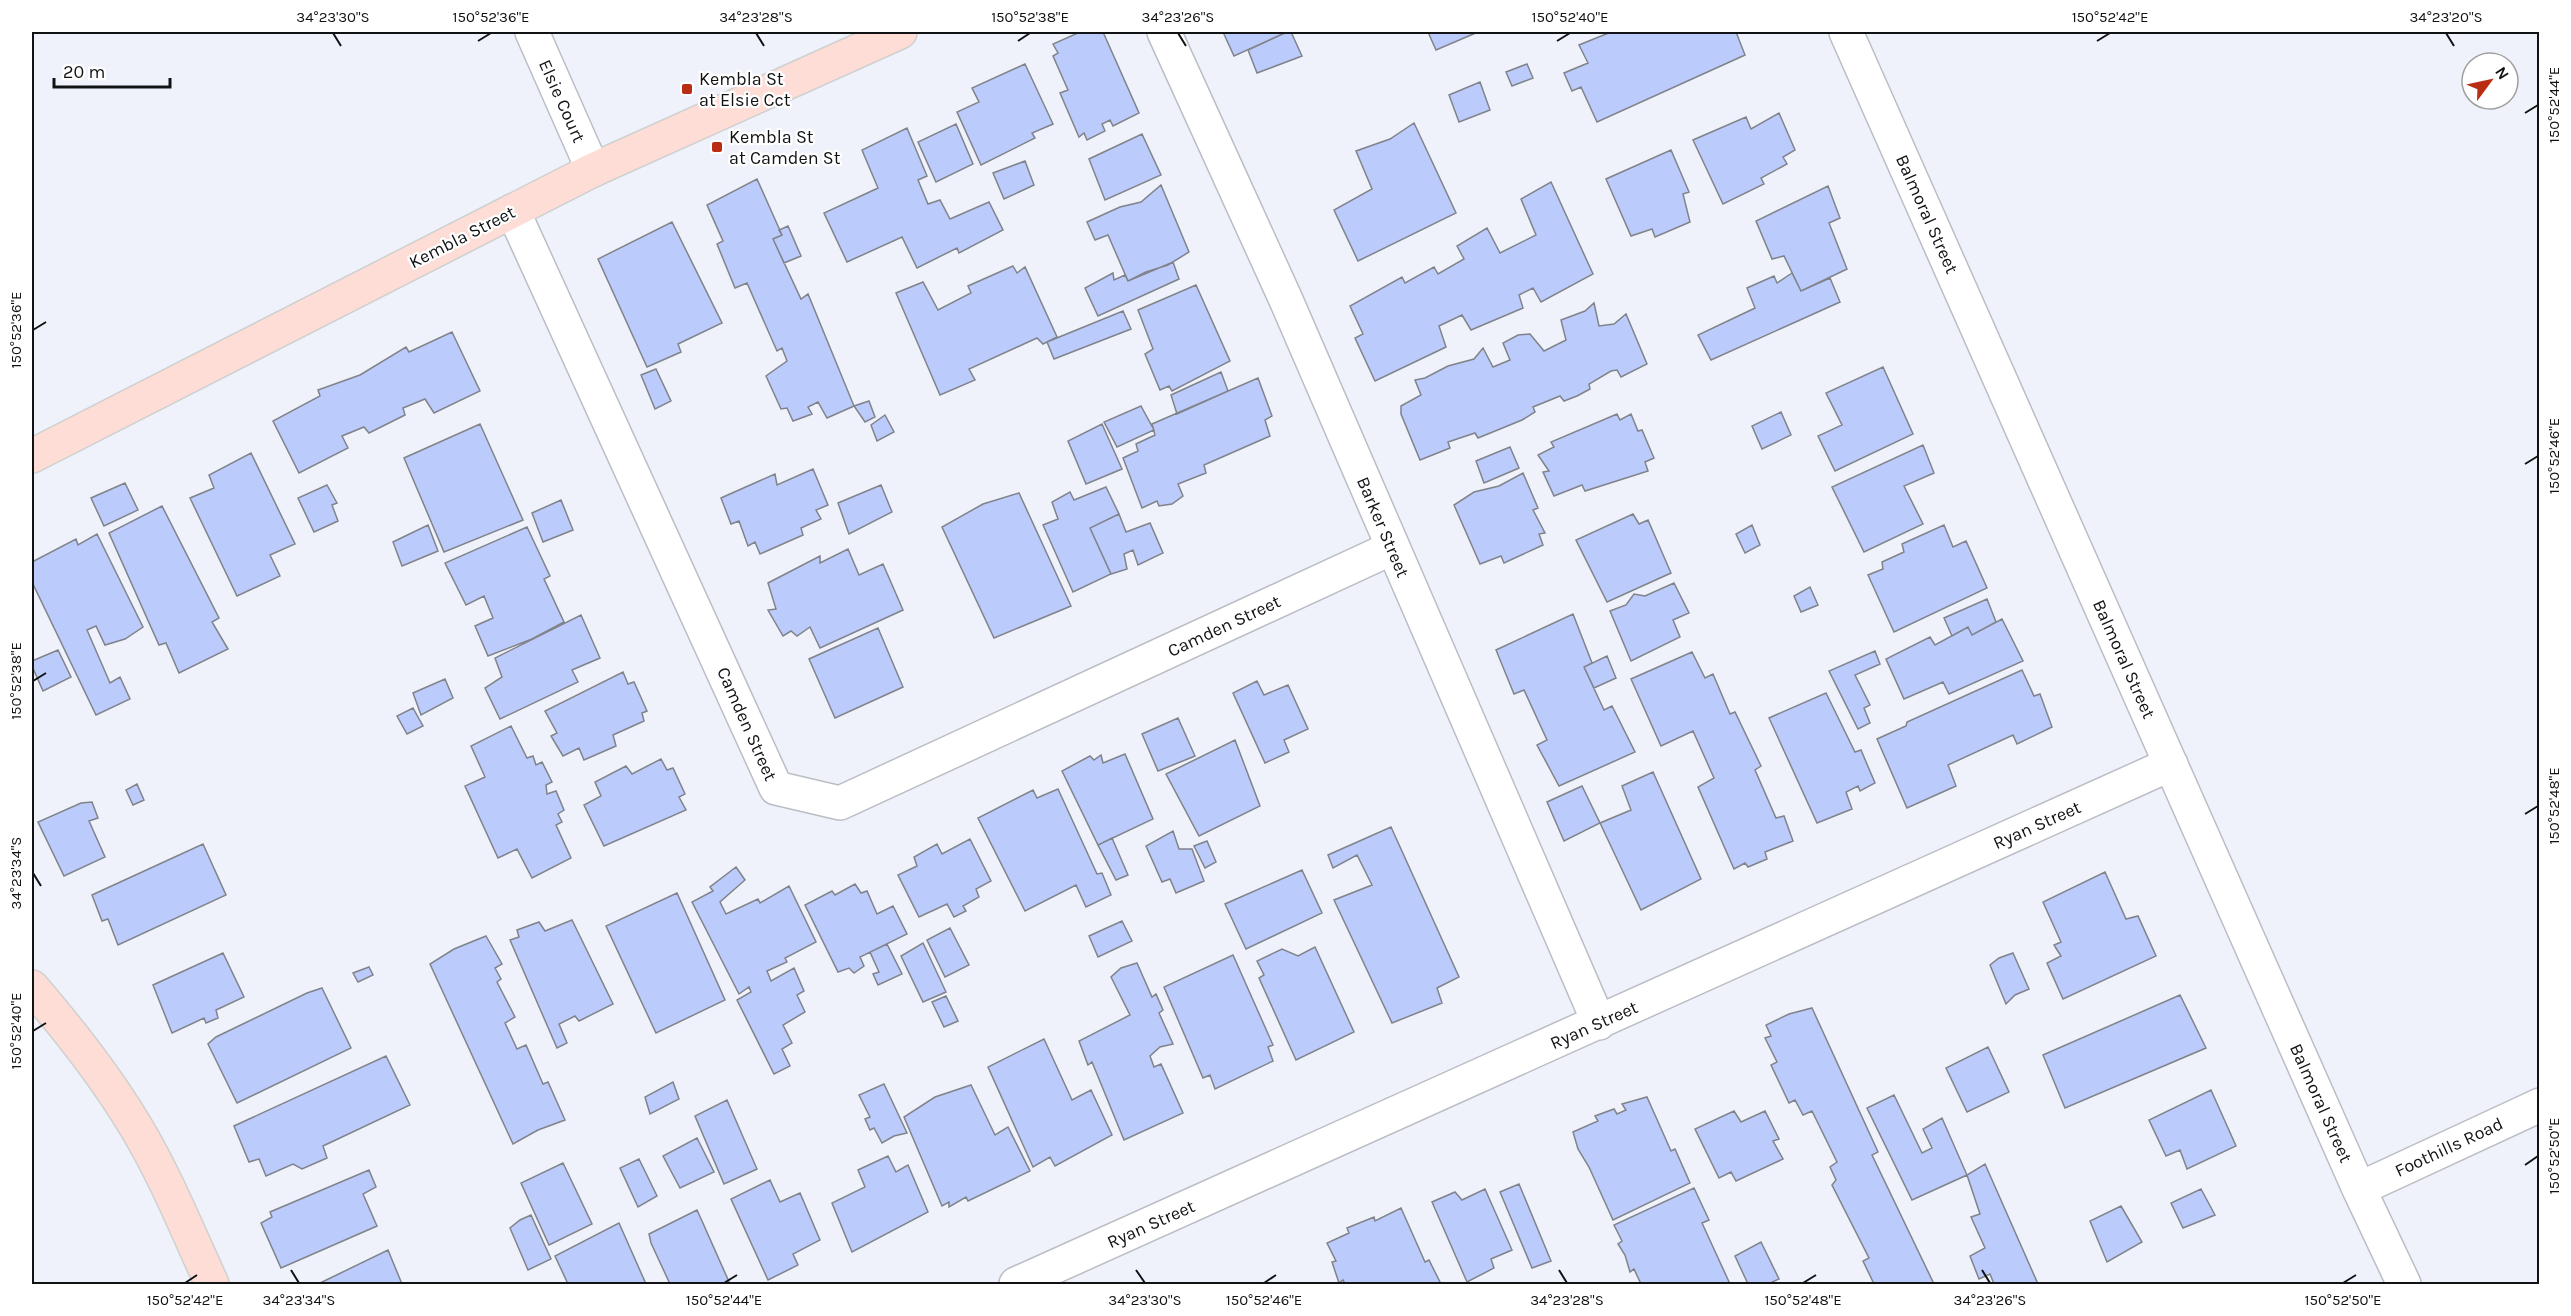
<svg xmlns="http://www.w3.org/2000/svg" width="2571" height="1316" font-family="Karla,sans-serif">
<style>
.building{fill:#bbcbfc;stroke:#80838a;stroke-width:1.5}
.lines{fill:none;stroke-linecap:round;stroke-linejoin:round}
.minor-casing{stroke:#bbbec5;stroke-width:36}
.major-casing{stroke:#cfd0d0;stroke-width:36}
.minor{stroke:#fff;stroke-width:33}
.major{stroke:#fdddd6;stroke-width:33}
.ticks{fill:none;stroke:#111214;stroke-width:2}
.poi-dot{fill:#b92e12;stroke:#fff;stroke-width:2}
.labels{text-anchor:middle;stroke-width:4.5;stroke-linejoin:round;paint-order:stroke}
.poi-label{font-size:18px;fill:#111214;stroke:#fff;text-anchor:start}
.street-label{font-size:18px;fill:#111214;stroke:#fff}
.neatline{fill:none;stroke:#111214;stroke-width:2}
.ticks-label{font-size:15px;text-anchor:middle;fill:#111214}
</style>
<rect width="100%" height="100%" fill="#eff2fa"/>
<path class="building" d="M1080,32H1103L1139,113L1113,126L1110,120L1102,124L1105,131L1087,140L1084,133L1079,137L1060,93L1068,90L1053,56L1058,53L1053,44Z
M1223,32H1287L1234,56Z
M1287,32H1291L1302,56L1257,73L1248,50Z
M1428,32H1478L1436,50Z
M1611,32H1736L1745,55L1597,122L1581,87L1572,91L1564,73L1588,63L1579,45Z
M1025,64L1053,124L1032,133L1035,138L981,165L957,112L979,102L972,88Z
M1527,64L1533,78L1512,86L1506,72Z
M1480,82L1490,110L1459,122L1449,95Z
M1779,113L1795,150L1783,157L1787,164L1761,178L1764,184L1723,204L1693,140L1746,117L1751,129Z
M1414,123L1456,213L1358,261L1334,210L1372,189L1356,151L1390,139Z
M956,124L973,164L936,182L918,142Z
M907,128L927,176L918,180L928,204L940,200L950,219L989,202L1003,230L959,253L957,248L917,268L902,237L847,262L824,213L878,188L862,150Z
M1142,134L1161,175L1105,200L1089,159Z
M1671,150L1689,192L1683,194L1690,222L1655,237L1652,229L1631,236L1606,179Z
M1025,161L1034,185L1004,199L993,173Z
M757,179L782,235L773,239L801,299L808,294L854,406L827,418L818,402L808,407L812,414L793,421L787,408L781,409L766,376L787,361L782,348L777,351L747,283L735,288L717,244L723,241L707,205Z
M1551,182L1593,274L1541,302L1533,288L1519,295L1523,308L1471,330L1462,315L1439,326L1446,347L1375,381L1355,338L1363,334L1350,306L1402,277L1405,283L1434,267L1438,274L1464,259L1457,246L1487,228L1500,253L1536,235L1521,199Z
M1161,185L1189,252L1168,265L1146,272L1128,281L1108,235L1095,240L1087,222L1120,207L1141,202Z
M1828,186L1840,218L1829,223L1847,269L1801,291L1784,256L1772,259L1756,221Z
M672,222L722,323L678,344L681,352L647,367L598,259Z
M788,226L801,256L784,263L773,239L782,235L779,230Z
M1173,262L1179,279L1098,316L1085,288L1113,273L1114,280L1125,275L1128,281Z
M1013,266L1017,273L1025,267L1057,337L1043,344L1037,338L969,369L975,380L940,395L896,293L923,282L938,310L971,293L968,286Z
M1792,273L1801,291L1830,278L1840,302L1711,360L1698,335L1755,308L1747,288L1774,276L1777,283Z
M1196,285L1230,361L1172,391L1169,386L1160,390L1145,354L1153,349L1138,310Z
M1594,303L1599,326L1614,324L1626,314L1647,364L1621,377L1617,370L1611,371L1589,384L1590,389L1577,396L1564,401L1560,396L1533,407L1535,412L1522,420L1478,438L1475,433L1448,442L1450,448L1420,460L1401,414V406L1421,395L1415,380L1425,378L1448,366L1474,359L1483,348L1493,367L1510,360L1503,343L1518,335L1530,334L1544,351L1566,340L1561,320L1585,311Z
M1123,311L1131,329L1054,359L1047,342Z
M452,332L480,391L434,413L425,399L403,408L405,415L369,433L364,427L342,436L348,448L299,473L273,421L320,396L318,390L360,375L406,347L409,352Z
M1883,367L1913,434L1835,471L1818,436L1842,425L1826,393Z
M656,369L671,401L655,409L641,375Z
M1221,372L1228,391L1177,414L1171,395Z
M1258,378L1272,416L1265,420L1270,436L1204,465L1206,473L1178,484L1183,496L1172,504L1159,506L1157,501L1142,508L1123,458L1138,451L1136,444L1155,435L1152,424Z
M869,401L875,417L865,422L854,406Z
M1141,406L1154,430L1117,447L1104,422Z
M1781,412L1791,435L1762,449L1752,426Z
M1617,414L1620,420L1631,414L1638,431L1642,430L1654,458L1645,462L1648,471L1585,491L1582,485L1554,496L1543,472L1549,471L1538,455L1554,447L1551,442Z
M885,415L894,432L877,441L871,425Z
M480,424L523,520L444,552L404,458Z
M1102,424L1122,469L1086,484L1068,441Z
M1923,445L1934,473L1904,486L1923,524L1864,552L1832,487Z
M1510,447L1519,468L1484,483L1476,461Z
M251,453L295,544L270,555L280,576L237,596L190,498L214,488L209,475Z
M813,469L828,505L816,510L821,519L801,528L803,535L760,554L755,542L748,546L739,521L731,524L721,498L775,474L777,485Z
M1523,473L1538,508L1533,510L1545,533L1539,534L1543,545L1504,563L1501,556L1480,564L1454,505L1474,492L1499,486Z
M125,483L138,510L104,526L91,498Z
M327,485L337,503L332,505L338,521L314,532L298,498Z
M881,485L892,512L849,534L838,503Z
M1106,487L1119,514L1090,528L1111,574L1073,592L1043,525L1058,519L1052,502L1070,492L1074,500Z
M1019,493L1071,606L994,638L942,527L983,504Z
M561,500L573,530L543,542L532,513Z
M162,506L219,618L212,622L228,649L179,673L166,643L159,645L109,533Z
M1119,514L1126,532L1150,523L1163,553L1138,565L1133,550L1124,554L1127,569L1111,574L1090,528Z
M1633,514L1639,524L1648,520L1671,573L1607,602L1576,540Z
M428,525L438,551L402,566L393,542Z
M1752,525L1760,545L1745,553L1736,534Z
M1944,525L1953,547L1966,541L1987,588L1894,632L1868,575L1883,569L1882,562L1904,552L1902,544Z
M527,527L550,576L544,579L564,622L532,639L488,656L475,626L493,618L484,596L466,605L445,563Z
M97,534L143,627L125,639L105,645L96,626L87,630L110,683L120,677L130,699L96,715L32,582V562L76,539L78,545Z
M848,549L859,575L883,564L903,610L820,648L810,627L797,636L791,631L783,636L768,610L776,609L768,583L820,556V563Z
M1674,583L1689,613L1673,620L1680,637L1631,661L1610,611L1626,605L1634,594L1645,596Z
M1810,587L1818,605L1801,612L1794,596Z
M1987,599L1996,622L1972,635L1968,627L1952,636L1944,618Z
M1573,614L1592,663L1584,667L1604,710L1612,706L1635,752L1559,786L1537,745L1547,740L1524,690L1514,694L1496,650Z
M581,615L600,658L572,670L578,682L500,719L485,688L502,677L495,658Z
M2002,619L2023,661L1949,694L1943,682L1904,699L1886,659L1930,637L1935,645L1968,627L1972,635Z
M878,628L903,687L835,718L809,659Z
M58,650L71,677L43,691L32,666V661Z
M1875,651L1880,664L1855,675L1870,705L1864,708L1870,723L1858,729L1829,671Z
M1692,652L1705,678L1713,674L1730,714L1735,712L1761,766L1755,770L1776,818L1784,816L1793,841L1765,852L1767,859L1748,867L1745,863L1734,869L1698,787L1714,778L1693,731L1661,746L1631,679Z
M1607,656L1616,678L1594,688L1584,667Z
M2022,670L2034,696L2040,694L2052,727L2017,744L2013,735L1948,765L1956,786L1907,808L1877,739L1906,726L1907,722Z
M623,672L628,684L634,682L647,711L642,713L644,721L613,735L616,746L584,760L579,748L563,756L551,736L557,733L545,711Z
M445,679L453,698L421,715L413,693Z
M1257,681L1264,695L1288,685L1308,729L1284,740L1289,752L1265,763L1233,693Z
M1826,693L1855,752L1861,750L1875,783L1860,791L1858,786L1846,792L1852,809L1817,823L1769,718Z
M413,708L423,726L407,734L397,716Z
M1178,718L1195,756L1158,771L1142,734Z
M511,726L527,758L533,756L536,765L542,762L552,782L546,785L547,794L556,791L564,810L558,814L562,822L556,825L571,858L532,878L517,849L498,858L465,786L485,777L471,746Z
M1235,740L1260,806L1199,836L1166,774Z
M1125,754L1153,819L1098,845L1062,771L1090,756L1094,760L1101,755L1103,763Z
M661,759L667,770L673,768L685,794L679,797L686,810L604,846L584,805L601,796L595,782L626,766L632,774Z
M1653,772L1701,879L1641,910L1600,823L1631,810L1622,786Z
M137,784L144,800L133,805L126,790Z
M1582,786L1600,823L1564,841L1547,802Z
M1058,789L1097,874L1102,873L1111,895L1086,907L1076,885L1025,911L978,818L1033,790L1037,798Z
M92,802L98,818L89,821L105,857L64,876L38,822L81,803Z
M1391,827L1459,977L1437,988L1442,1003L1392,1023L1334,900L1372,885L1357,855L1333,868L1328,855Z
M1173,831L1179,849H1192L1204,881L1176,893L1170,879L1162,882L1146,846Z
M1112,838L1128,875L1116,880L1098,845Z
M970,839L991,881L976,889L979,897L963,906L966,911L954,917L947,904L919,917L898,875L917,866L914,857L937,844L942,854Z
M1207,841L1216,862L1205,868L1194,846Z
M203,844L226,895L118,945L108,919L102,921L92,895Z
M736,867L745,880L720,902L726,914L758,899L760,903L789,886L816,942L785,958L787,962L767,971L771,981L794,968L804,991L797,995L805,1012L783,1025L792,1043L782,1049L790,1066L774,1074L737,1000L751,992L749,987L739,994L692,902L713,891L710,887Z
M1302,870L1322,913L1246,949L1225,904Z
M2105,872L2126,919L2138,916L2156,956L2063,999L2047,963L2061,956L2054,945L2061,942L2043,902Z
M855,884L861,893L867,891L877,914L893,906L907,934L860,957L864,966L854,973L849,968L838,972L805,905L832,891L835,895Z
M677,893L725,1000L656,1033L606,926Z
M572,920L613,1004L579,1021L575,1016L559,1024L567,1043L557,1048L510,940L519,937L517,930L539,922L545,931Z
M1122,921L1132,941L1098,957L1089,936Z
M950,928L969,965L945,977L927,940Z
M486,936L502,964L495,968L501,979L497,982L515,1017L505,1023L517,1049L526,1045L543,1084L548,1082L565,1120L538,1130L513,1144L430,964L454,949Z
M923,943L946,992L923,1002L901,956Z
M887,944L902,974L878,985L873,974L879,972L870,952Z
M1315,947L1354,1032L1296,1060L1259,978L1264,975L1257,961L1282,949L1298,956Z
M223,953L244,997L216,1010L218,1018L206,1023L204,1018L172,1033L153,985Z
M2013,953L2029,989L2015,995L2006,1004L1990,965L1999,958Z
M1233,955L1273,1045L1268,1047L1273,1061L1215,1089L1210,1075L1203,1078L1164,987Z
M1137,963L1152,997L1156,994L1163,1010L1159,1013L1173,1044L1160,1047L1150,1056L1154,1067L1161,1064L1183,1113L1124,1140L1092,1062L1088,1065L1079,1041L1130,1015L1111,977L1121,968Z
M369,967L373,975L358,982L353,973Z
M322,988L351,1048L237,1103L208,1044L216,1037L307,993Z
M2180,995L2206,1048L2065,1108L2043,1055Z
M946,996L958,1021L944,1027L932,1002Z
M1812,1008L1878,1152L1872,1155L1934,1284H1874L1863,1261L1869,1258L1832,1185L1836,1180L1830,1167L1837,1162L1812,1111L1803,1115L1795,1100L1789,1103L1771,1065L1777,1062L1765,1038L1771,1036L1766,1025L1789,1014Z
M1044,1039L1072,1100L1091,1090L1112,1135L1055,1166L1050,1157L1033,1167L988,1067Z
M1988,1047L2009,1092L1967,1112L1946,1068Z
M386,1056L410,1105L323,1146L327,1158L302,1169L293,1164L266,1176L259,1159L249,1162L234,1126Z
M673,1082L679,1099L650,1114L645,1097Z
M884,1084L907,1133L894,1136L882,1143L874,1128L870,1130L865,1119L870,1117L859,1095Z
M971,1085L995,1135L1008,1127L1030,1171L968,1201L966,1197L949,1207V1202L942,1206L904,1117L935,1097Z
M2211,1090L2236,1146L2187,1169L2180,1150L2166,1156L2149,1120Z
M1894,1095L1922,1153L1932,1148L1923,1129L1942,1118L1967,1175L1912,1200L1867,1108Z
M1647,1097L1671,1151L1675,1149L1690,1183L1613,1220L1589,1167L1578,1149L1573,1132L1598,1121L1595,1116L1614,1109L1617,1114L1626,1110L1622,1104Z
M727,1100L757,1169L724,1184L695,1116Z
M1734,1111L1741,1122L1765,1111L1779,1139L1773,1141L1783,1159L1736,1181L1731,1172L1719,1178L1695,1129Z
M697,1138L714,1172L680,1188L663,1156Z
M888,1156L896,1172L908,1165L928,1212L852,1252L832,1203L865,1187L858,1170Z
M639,1159L657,1196L638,1207L620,1168Z
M563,1163L592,1224L549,1245L521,1183Z
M1985,1164L2038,1284H1994L1990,1274L1979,1279L1970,1256L1985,1248L1971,1217L1980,1214L1967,1175Z
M369,1170L376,1187L363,1194L377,1226L281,1268L261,1223L272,1217L270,1212Z
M770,1180L780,1202L800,1193L820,1240L793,1254L798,1265L768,1280L731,1199Z
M1519,1184L1551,1261L1532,1268L1500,1192Z
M1694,1188L1709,1220L1702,1223L1730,1284H1641L1634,1269L1630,1272L1625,1255L1618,1244L1622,1241L1614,1225Z
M1485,1189L1512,1250L1491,1259L1494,1268L1467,1282L1432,1202L1455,1192L1462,1200Z
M2201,1189L2215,1215L2183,1228L2171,1203Z
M2121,1206L2142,1242L2107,1262L2090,1221Z
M1401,1208L1425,1262L1429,1260L1441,1284H1345L1343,1280L1339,1283L1332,1262L1336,1261L1327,1243L1349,1233L1347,1228L1374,1217L1375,1221Z
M697,1210L702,1221L730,1284H670L651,1243L649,1234Z
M531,1215L551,1259L528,1270L510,1228L520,1220Z
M619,1223L646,1284H568L555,1256Z
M1761,1242L1779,1279L1768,1284H1748L1735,1256Z
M388,1250L402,1284H318Z"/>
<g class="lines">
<defs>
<path id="minor" d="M532,32L593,170
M1164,32L1286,300L1599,1023
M1846,32L2359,1189L2404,1284
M513,211L776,788L840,803L1392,548
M2359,1189L2540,1105
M1016,1284L2171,764"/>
<path id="major" d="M32,456L593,170L900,32
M32,987C70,1031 106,1077 136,1127C166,1177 188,1232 212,1284"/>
</defs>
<use href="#minor" class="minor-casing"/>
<use href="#major" class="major-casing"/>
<use href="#minor" class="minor"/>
<use href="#major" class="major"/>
</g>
<path class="ticks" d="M333,33L341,46M756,33L764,46M1178,33L1186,46M2446,33L2454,46M478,41L491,33M1018,41L1030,33M1557,41L1570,33M2097,41L2110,33M2525,113L2538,105M33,330L46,322M2525,464L2538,456M33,681L46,673M2525,814L2538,806M33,873L41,886M33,1031L46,1023M2525,1165L2538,1156M291,1270L299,1283M1136,1270L1145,1283M1559,1270L1567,1283M1982,1270L1990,1283M185,1283L197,1275M724,1283L737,1275M1264,1283L1276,1275M1803,1283L1816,1275M2343,1283L2356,1275"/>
<g class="poi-dot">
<rect x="681" y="83" width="12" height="12" rx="3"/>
<rect x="711" y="141" width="12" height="12" rx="3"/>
</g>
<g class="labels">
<g class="poi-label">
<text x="699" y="85">Kembla St<tspan x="699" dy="21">at Elsie Cct</tspan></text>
<text x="729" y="143">Kembla St<tspan x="729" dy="21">at Camden St</tspan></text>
</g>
<g class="street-label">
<text transform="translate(562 101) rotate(66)" y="6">Elsie Court</text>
<text transform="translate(1927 214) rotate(66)" y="6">Balmoral Street</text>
<text transform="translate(462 237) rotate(-27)" y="6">Kembla Street</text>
<text transform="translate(1383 527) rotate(67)" y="6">Barker Street</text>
<text transform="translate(1224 626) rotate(-25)" y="6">Camden Street</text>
<text transform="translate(2124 659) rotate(66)" y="6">Balmoral Street</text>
<text transform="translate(747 724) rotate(66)" y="6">Camden Street</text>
<text transform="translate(2037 825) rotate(-24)" y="6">Ryan Street</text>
<text transform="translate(1594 1025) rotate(-24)" y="6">Ryan Street</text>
<text transform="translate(2321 1103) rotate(66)" y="6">Balmoral Street</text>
<text transform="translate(2449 1147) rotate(-25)" y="6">Foothills Road</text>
<text transform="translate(1151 1224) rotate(-24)" y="6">Ryan Street</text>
</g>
</g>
<rect width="2571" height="1316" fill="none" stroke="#ffffff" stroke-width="66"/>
<g transform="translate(2490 81) rotate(57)"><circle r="28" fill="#ffffff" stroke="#a0a0a1" stroke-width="1.5"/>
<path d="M0-4.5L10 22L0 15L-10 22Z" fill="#b92e12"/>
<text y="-9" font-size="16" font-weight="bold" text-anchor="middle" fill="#111214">N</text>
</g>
<path d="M54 78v9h116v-9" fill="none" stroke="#111214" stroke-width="3"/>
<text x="63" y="78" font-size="18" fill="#111214" stroke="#ffffff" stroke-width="4.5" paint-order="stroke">20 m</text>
<rect x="33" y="33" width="2505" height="1250" class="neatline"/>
<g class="ticks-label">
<text x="333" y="22">34°23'30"S</text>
<text x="491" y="22">150°52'36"E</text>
<text x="756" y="22">34°23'28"S</text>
<text x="1030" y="22">150°52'38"E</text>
<text x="1178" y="22">34°23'26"S</text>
<text x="1570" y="22">150°52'40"E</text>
<text x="2110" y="22">150°52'42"E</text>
<text x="2446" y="22">34°23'20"S</text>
<text transform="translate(2554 105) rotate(-90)" y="5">150°52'44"E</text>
<text transform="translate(16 330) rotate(-90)" y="5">150°52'36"E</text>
<text transform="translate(2554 456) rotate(-90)" y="5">150°52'46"E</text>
<text transform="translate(16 681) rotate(-90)" y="5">150°52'38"E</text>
<text transform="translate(2554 806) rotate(-90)" y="5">150°52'48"E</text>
<text transform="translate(16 873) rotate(-90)" y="5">34°23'34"S</text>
<text transform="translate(16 1031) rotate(-90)" y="5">150°52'40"E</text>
<text transform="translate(2554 1156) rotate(-90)" y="5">150°52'50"E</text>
<text x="185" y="1305">150°52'42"E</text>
<text x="299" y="1305">34°23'34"S</text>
<text x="724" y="1305">150°52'44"E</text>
<text x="1145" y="1305">34°23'30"S</text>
<text x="1264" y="1305">150°52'46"E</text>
<text x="1567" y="1305">34°23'28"S</text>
<text x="1803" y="1305">150°52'48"E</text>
<text x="1990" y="1305">34°23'26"S</text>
<text x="2343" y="1305">150°52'50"E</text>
</g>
</svg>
